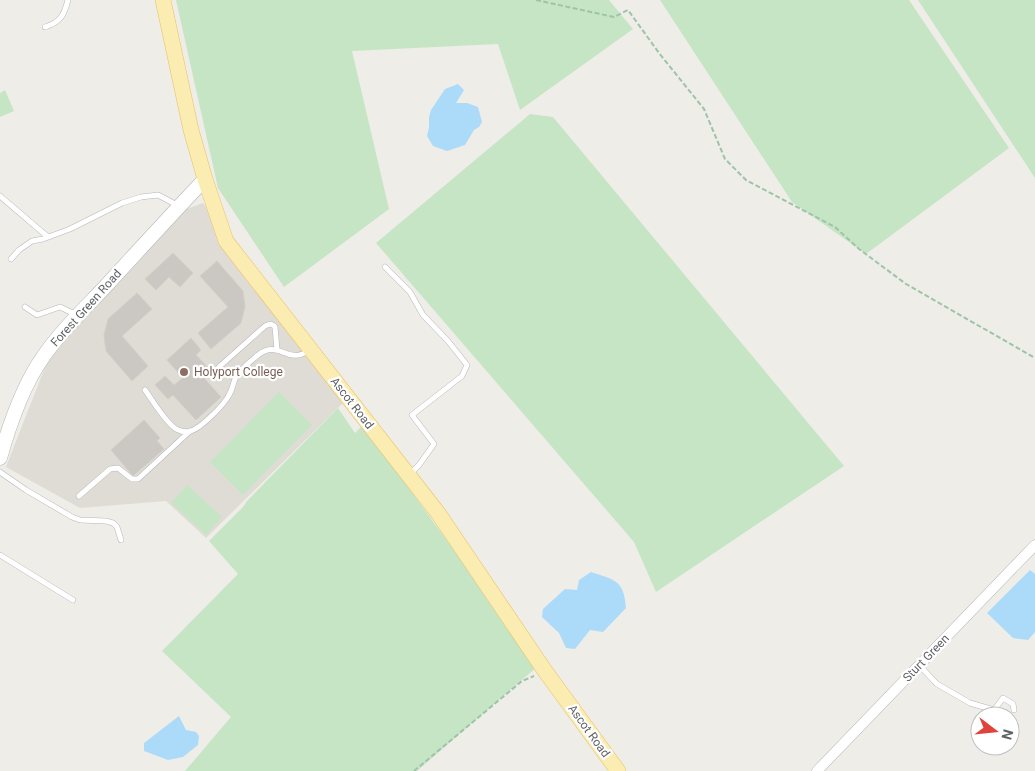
<svg xmlns="http://www.w3.org/2000/svg" width="1035" height="771" font-family="Roboto,sans-serif">
<style>
.education{fill:#dfdcd5}
.green{fill:#c6e5c5}
.water{fill:#acdbfa}
.building{fill:#cbc8c4;stroke:#d4cfc5}
.lines{fill:none;stroke-linecap:round;stroke-linejoin:round}
.lane-casing{stroke:#b4b7ba;stroke-width:6}
.street-casing{stroke:#b4b7ba;stroke-width:11}
.secondary-casing{stroke:#b3b6ba;stroke-width:15}
.primary-casing{stroke:#eac065;stroke-width:16}
.path{stroke:#9dc4a7;stroke-width:2;stroke-dasharray:5 2.5;stroke-linecap:butt}
.lane{stroke:#fff;stroke-width:5}
.street{stroke:#fff;stroke-width:10}
.secondary{stroke:#fff;stroke-width:14}
.primary{stroke:#fbecb1;stroke-width:15}
.education-dot{fill:#8d6e63;stroke:#fff;stroke-width:2}
.labels{text-anchor:middle;stroke-width:4.5;stroke-linejoin:round;paint-order:stroke}
.street-label{font-size:12px;fill:#5e6266;stroke:#fff}
.education-label{font-size:12px;fill:#785e54;stroke:#fff;text-anchor:start}
</style>
<rect width="100%" height="100%" fill="#efede7"/>
<path class="education" d="M203,203L346,400L206,538L166,501L80,508L6,467L54,344L184,210Z"/>
<path class="green" d="M176,0H609L633,29L520,110L498,44L352,51L389,209L284,287L218,188Z
M660,0H909L1009,148L866,254L792,202Z
M918,0H1035V178Z
M5,90L14,111L0,117V93Z
M530,114L553,117L844,466L656,592L634,542L376,243Z
M279,392L312,425L243,495L210,462Z
M338,408L355,433L363,425L538,666L417,771H185L231,717L162,651L238,574L209,541L243,507L247,501Z
M187,485L222,517L206,535L171,503Z"/>
<path class="water" d="M458,84L464,90L456,103H467L478,107L482,122L479,127L474,130L465,145L447,151L433,146L427,136L429,127V117L431,110L445,89Z
M1030,570L1035,574V632L1028,640L1013,638L987,613Z
M591,572C615,580 624,580 626,608L603,632L590,630L575,649L566,648L559,633L542,617L543,609L565,589L577,590L579,580Z
M179,716L186,730L196,732L199,736L198,745L183,757L168,760L144,751V743Z"/>
<path class="building" d="M173,253L193,273L180,287L169,277L156,290L145,279Z
M217,261L243,291L245,307L241,323L211,349L198,333L228,307L200,276Z
M137,293L152,309L122,336L148,366L132,381L106,351L104,335L108,319Z
M191,338L201,350L196,355L211,371L204,378L221,397L196,420L173,395L168,399L155,385L165,376L174,385L183,378L167,360Z
M144,420L160,438L157,441L164,449L133,476L111,450Z"/>
<g class="lines">
<defs>
<path id="lane" d="M45,27C61,22 64,15 68,0
M0,196L48,237
M11,259L19,250L32,241L43,239L70,229L122,203L141,197L158,195L179,206
M385,267L410,292L423,315L448,341L467,365L462,376L412,415L434,444L419,465L409,475
M25,307L37,315L60,307L75,314
M219,367L265,326L270,324L273,325L275,327L277,350
M145,390C153,401 165,422 176,429C180,431 186,433 191,431C202,427 224,405 229,395C233,389 233,382 236,377C241,368 251,361 258,355C279,339 287,365 308,351
M0,472L26,490L72,517L80,520L106,521L113,523L117,527L121,540
M79,496L110,469L118,468L132,479H138L190,431
M0,555L73,600
M919,665L937,684L970,703L994,710L1003,698L1013,704L1014,710"/>
<path id="street" d="M817,771L1035,545"/>
<path id="secondary" d="M0,458C9,426 24,384 43,357C60,332 83,310 104,288C137,252 171,215 205,179"/>
<path id="primary" d="M163,0L191,130L205,179L226,241L438,513L545,671L618,771"/>
</defs>
<use href="#lane" class="lane-casing"/>
<use href="#street" class="street-casing"/>
<use href="#secondary" class="secondary-casing"/>
<use href="#primary" class="primary-casing"/>
<path class="path" d="M536,0L614,17L628,10L659,53L704,109L725,159L746,180L835,227L859,249L906,284L1035,358
M414,771L522,681L534,676"/>
<use href="#lane" class="lane"/>
<use href="#street" class="street"/>
<use href="#secondary" class="secondary"/>
<use href="#primary" class="primary"/>
</g>
<circle class="education-dot" cx="184" cy="372" r="5"/>
<g class="labels">
<g class="street-label">
<text transform="translate(86 308) rotate(-48)" y="4">Forest Green Road</text>
<text transform="translate(352 403) rotate(52)" y="4">Ascot Road</text>
<text transform="translate(926 658) rotate(-46)" y="4">Sturt Green</text>
<text transform="translate(589 731) rotate(54)" y="4">Ascot Road</text>
</g>
<g class="education-label">
<text x="194" y="376">Holyport College</text>
</g>
</g>
<g transform="translate(995 731) rotate(106)"><circle r="24" fill="#ffffff" stroke="#bfc0c2"/>
<path d="M0-4L9 19L0 12L-9 19Z" fill="#e0433c"/>
<text y="-8" font-size="14" font-weight="bold" text-anchor="middle" fill="#5e6266">N</text>
</g>
</svg>
